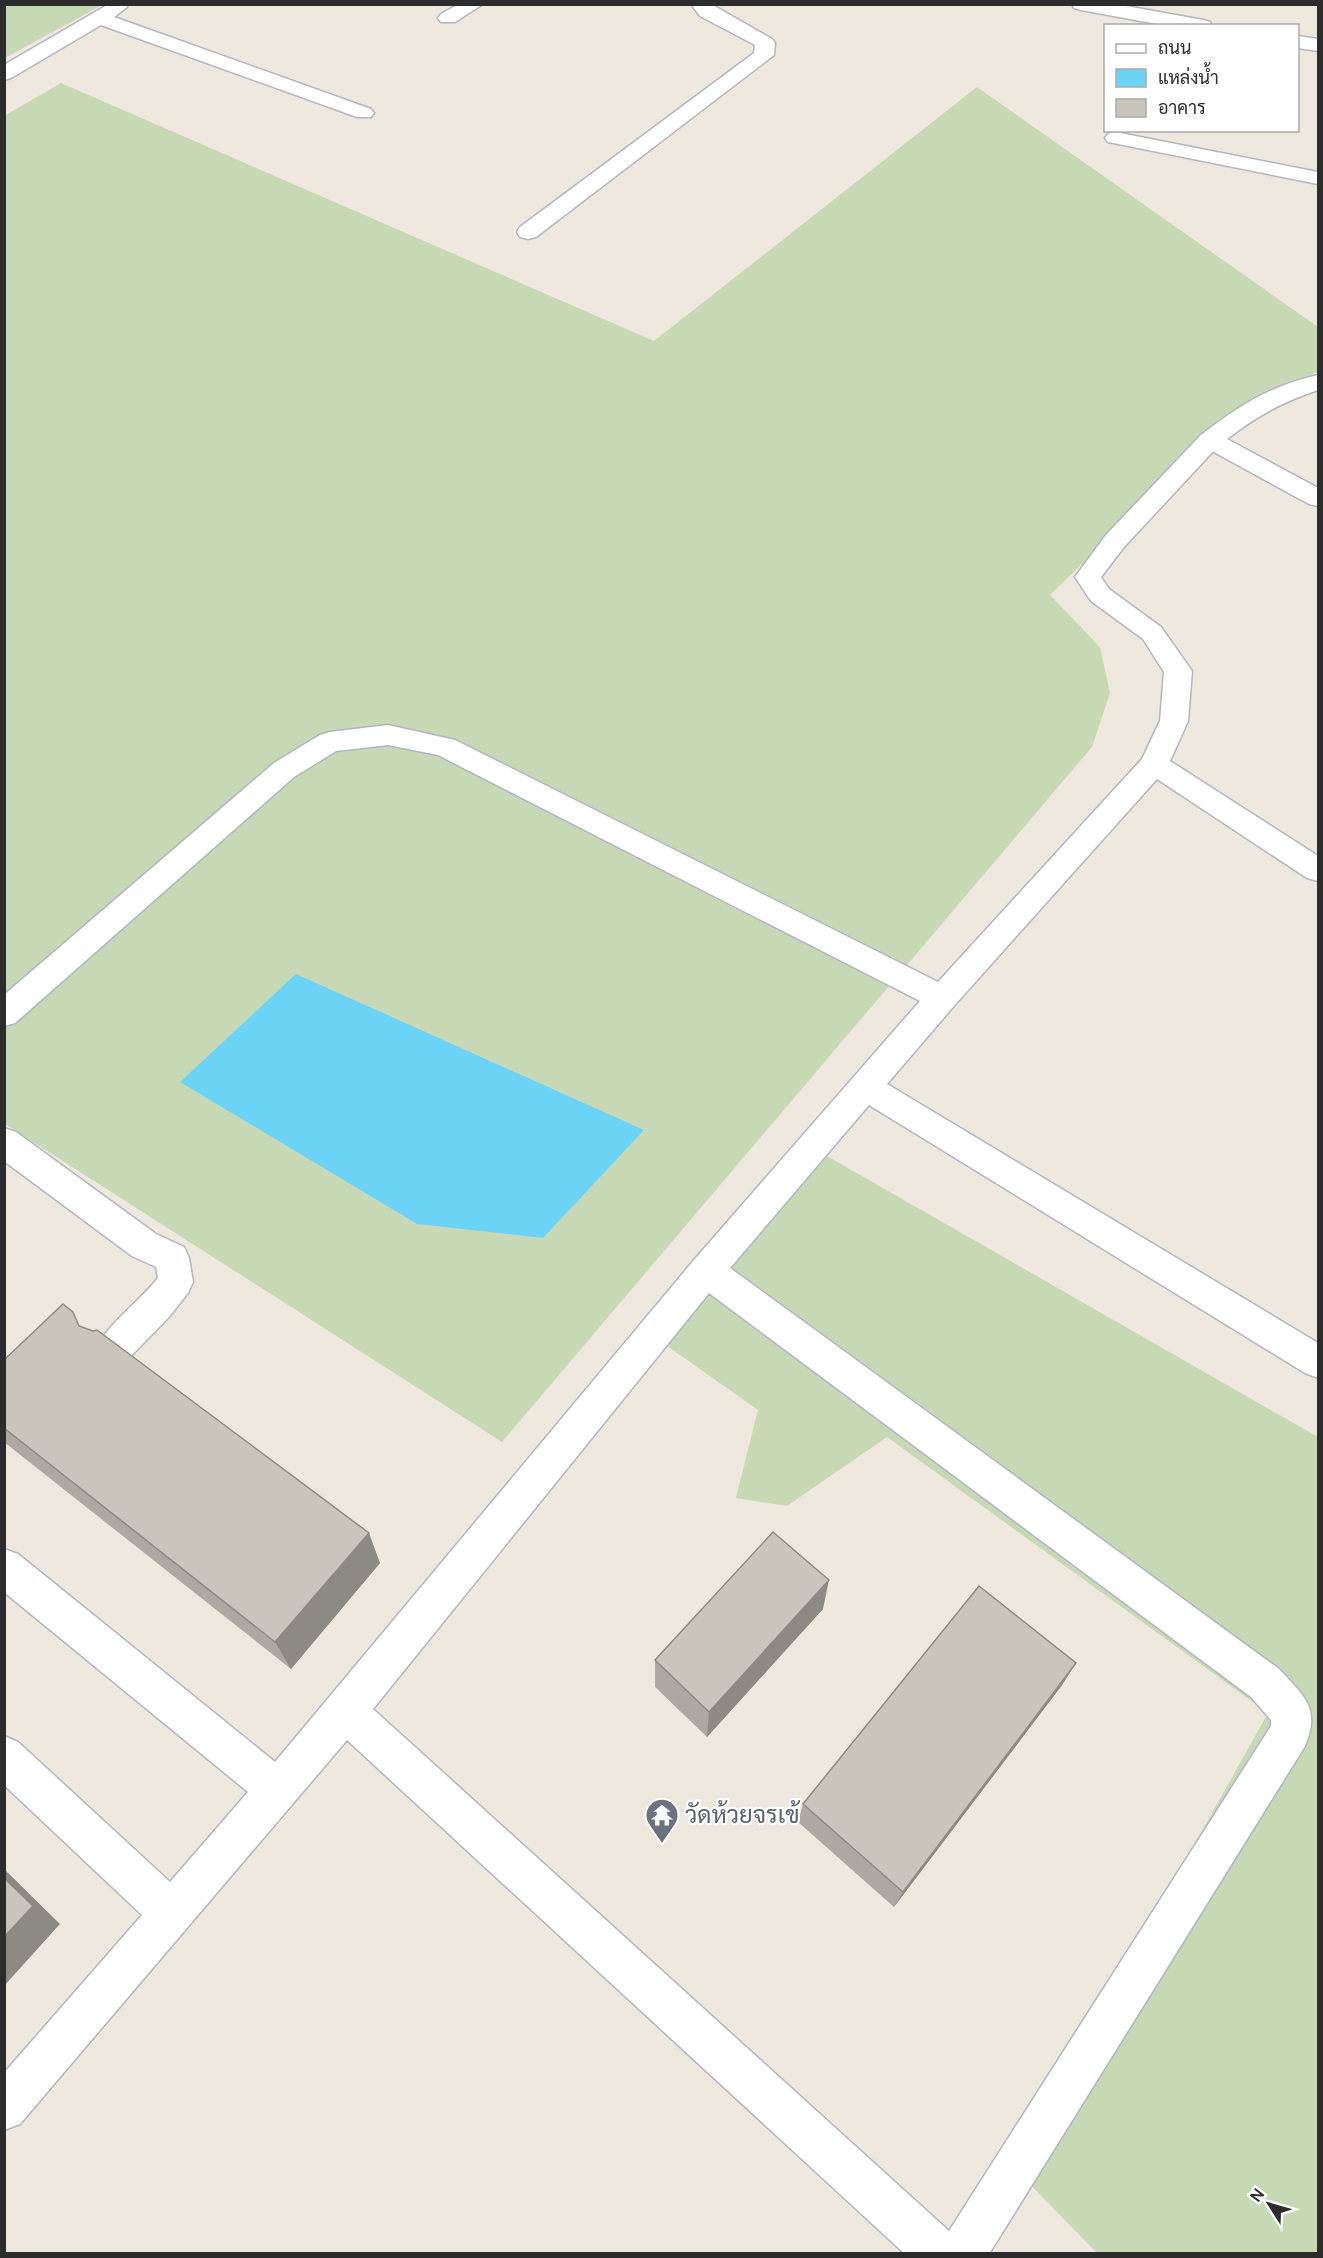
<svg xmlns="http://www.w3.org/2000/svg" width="1323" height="2258" font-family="Manrope,Sarabun,sans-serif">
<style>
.cemetery{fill:#c7d9b4}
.water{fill:#6bd3f6}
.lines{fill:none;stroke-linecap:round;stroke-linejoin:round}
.lane-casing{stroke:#b2b5c0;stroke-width:3}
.street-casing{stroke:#b2b5c0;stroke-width:3}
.lane{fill:#fff;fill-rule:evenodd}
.street{fill:#fff;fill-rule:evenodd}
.wall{fill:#ada9a2}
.shaded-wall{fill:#8d8a84}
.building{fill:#c9c5bc;stroke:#8d8a84;stroke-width:1.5}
.labels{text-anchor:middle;stroke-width:4.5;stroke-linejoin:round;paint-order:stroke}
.near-worship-label{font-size:24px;fill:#5b616d;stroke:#fff;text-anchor:start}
</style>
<rect width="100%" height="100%" fill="#eee7de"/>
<path class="cemetery" d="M5,4H102V5L5,58Z
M61,83L654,341L977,87L1318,327V372L1288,385L1227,423L1050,595L1100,647L1110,693L1092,747L502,1442L5,1124L4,116Z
M813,1148L1318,1437V2253H1097L1015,2169L1005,2183L1268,1713L887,1437L787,1506L736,1498L758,1410L653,1336Z"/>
<path class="water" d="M296,974L644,1130L543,1238L417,1224L180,1082Z"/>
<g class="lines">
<defs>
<path id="lane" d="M459,4H483L455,22H441L438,18L441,14Z
M1210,433L1219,435L1222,440L1219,445L1124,547L1101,577L1109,589L1161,627L1192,671L1188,721L1170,761L1318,856V881L1307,878L1157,779L953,1007L887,1084L1318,1343V1378L1305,1373L869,1105L730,1268L1279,1669C1304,1696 1321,1708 1305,1746L989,2254H905L347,1740L20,2124L4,2130V2073L142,1915L4,1785V1736L18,1742L170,1882L248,1792L4,1592V1549L18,1554L275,1762L694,1260L920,1001L438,755L388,745L336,751L294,777L15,1023L4,1026V995L274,763L320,735L330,732L388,725L455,740L938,982L1142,759L1160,721L1164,672L1143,639L1091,601L1075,577L1106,535L1201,435ZM709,1293L1251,1697L1271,1720V1726L949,2231L373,1709Z
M4,1128L16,1132L156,1234L184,1247L189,1258L193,1282L188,1293L169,1317L127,1360L114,1365L101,1360L96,1349C109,1322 139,1302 158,1278L156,1267L132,1256L4,1161Z"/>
<path id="street" d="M109,4H126L127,7L114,17L371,109L374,113L371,117H357L101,25L11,78L4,80V65Z
M691,4H711L772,39L775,43L774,55L536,237L528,239L520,237L517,232L520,227L754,53L755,45L700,16Z
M1072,4H1115L1203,20L1210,22L1212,26H1168L1081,10L1074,8Z
M1298,36L1318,39V51L1298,48Z
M1115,132L1318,172V184L1108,142L1105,138L1108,134Z
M1318,375V390C1282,402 1257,416 1227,439L1318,488V506L1309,504L1201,445L1198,440L1201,435C1242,404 1268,387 1318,375Z"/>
</defs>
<use href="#lane" class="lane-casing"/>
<use href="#street" class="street-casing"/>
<use href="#lane" class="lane"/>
<use href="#street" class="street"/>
</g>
<path class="wall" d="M82,1327L380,1563L291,1669L4,1442V1360Z
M823,1609L707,1737L655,1687V1660Z
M1076,1663L1062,1685L894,1907L798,1822L803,1804Z"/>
<path class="shaded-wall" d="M369,1533L380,1563L291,1669L275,1642Z
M829,1580L823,1609L707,1737L709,1712Z
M1076,1663L1062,1685L894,1907L903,1892Z
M4,1869L60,1924L4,1986Z"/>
<path class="building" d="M63,1304L73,1312L79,1326L93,1331L97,1330L369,1533L275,1642L4,1428V1360Z
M773,1532L829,1580L709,1712L655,1660Z
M979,1586L1076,1663L903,1892L803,1804Z
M4,1878L33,1906L4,1937Z"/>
<defs>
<symbol id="temple-pin" viewBox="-11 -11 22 30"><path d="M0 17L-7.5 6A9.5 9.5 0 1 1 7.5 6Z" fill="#6b7280" stroke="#fff"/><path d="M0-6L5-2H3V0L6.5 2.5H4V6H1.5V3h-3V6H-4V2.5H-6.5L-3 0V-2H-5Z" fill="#fff"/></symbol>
</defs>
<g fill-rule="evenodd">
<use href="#temple-pin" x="643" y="1796" width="38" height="52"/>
</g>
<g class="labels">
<g class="near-worship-label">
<text x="685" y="1823">วัดห้วยจรเข้</text>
</g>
</g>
<rect width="1323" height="2258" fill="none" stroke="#2c2c2c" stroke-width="12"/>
<rect x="1104" y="24" width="195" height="108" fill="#ffffff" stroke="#ababab" stroke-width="1.5"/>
<rect x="1116" y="44" width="30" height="9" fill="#ffffff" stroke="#ababab" stroke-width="1.5"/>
<text x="1158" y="54" font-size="18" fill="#2c2c2c">ถนน</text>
<rect x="1116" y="69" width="30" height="18" fill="#6bd3f6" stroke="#ababab" stroke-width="1.5"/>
<text x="1158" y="84" font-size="18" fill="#2c2c2c">แหล่งน้ำ</text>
<rect x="1116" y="99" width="30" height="18" fill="#c9c5bc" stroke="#ababab" stroke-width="1.5"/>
<text x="1158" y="114" font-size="18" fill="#2c2c2c">อาคาร</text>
<g transform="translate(1269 2204) rotate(307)" stroke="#ffffff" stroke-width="4.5" paint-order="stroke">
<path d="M0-4.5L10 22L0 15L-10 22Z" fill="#2c2c2c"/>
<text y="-9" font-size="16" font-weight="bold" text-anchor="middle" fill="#2c2c2c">N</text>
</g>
</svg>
